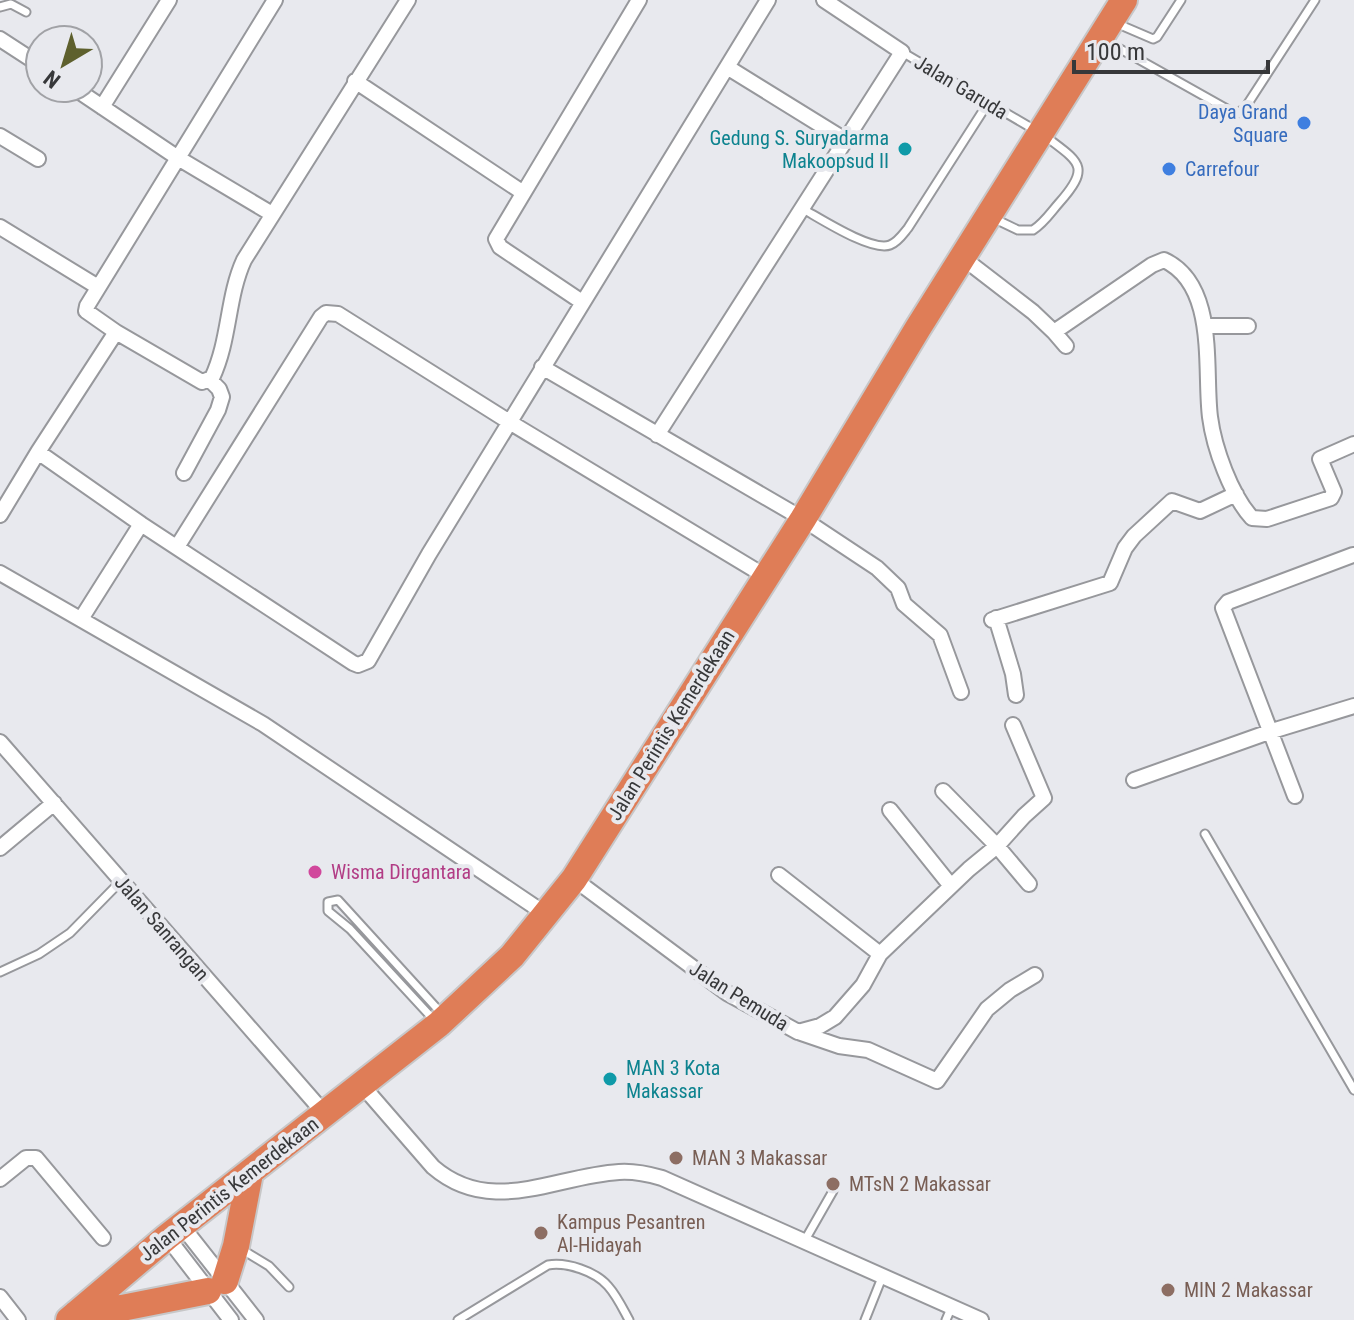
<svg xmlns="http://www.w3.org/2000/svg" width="1354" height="1320" font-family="'Roboto Condensed',sans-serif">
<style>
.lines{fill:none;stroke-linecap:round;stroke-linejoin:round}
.lane-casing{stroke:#97989c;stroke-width:11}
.street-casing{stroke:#97989c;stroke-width:18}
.highway-casing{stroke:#c7c7c8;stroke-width:30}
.lane{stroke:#fff;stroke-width:7}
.street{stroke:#fff;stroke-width:14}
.highway{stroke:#df7d57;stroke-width:26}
.shop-dot{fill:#3f7fe0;stroke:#e8e9ee;stroke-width:3}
.culture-dot{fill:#0f9aa8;stroke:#e8e9ee;stroke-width:3}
.hotel-dot{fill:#d1479c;stroke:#e8e9ee;stroke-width:3}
.education-dot{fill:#8d6e63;stroke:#e8e9ee;stroke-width:3}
.labels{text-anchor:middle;stroke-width:8;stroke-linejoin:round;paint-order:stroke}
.street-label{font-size:20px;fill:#37383a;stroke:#e8e9ee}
.shop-label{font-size:20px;fill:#366cbe;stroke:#e8e9ee;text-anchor:end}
.culture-label{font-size:20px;fill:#0d838f;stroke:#e8e9ee;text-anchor:end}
.hotel-label{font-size:20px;fill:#b23c85;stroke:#e8e9ee;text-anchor:start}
.education-label{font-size:20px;fill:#785e54;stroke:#e8e9ee;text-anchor:start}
</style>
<rect width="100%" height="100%" fill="#e8e9ee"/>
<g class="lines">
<defs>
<path id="lane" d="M0,7L11,4L26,12
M1118,24L1153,39L1157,37L1181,0
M65,37L69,40
M1106,41L1236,114L1245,108L1315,0
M902,52L1035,130
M88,54L94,64L88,75
M803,209C821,219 872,252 890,245C898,242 903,234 908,228L988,103
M995,219L1018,230H1033C1044,223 1051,212 1059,203C1092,166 1079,162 1045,136
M1205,834L1354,1090
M0,972L39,954L70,933L121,881
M434,1020L350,929L328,911V902L338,900L442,1014
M805,1240L833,1191
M241,1249L269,1266L289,1287
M458,1320L548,1265C567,1262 595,1271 608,1286C617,1296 623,1309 629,1320
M865,1320L883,1275
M946,1320L952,1306"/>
<path id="street" d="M0,39L40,65
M727,67L845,140
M355,81L522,192
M74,88L178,158L272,214
M102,107L169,0
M0,136L38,159
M0,227L98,287
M963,258L1033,312L1054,332L1152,265L1164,260C1218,285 1204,370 1210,417C1214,448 1231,495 1252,518L1267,519L1331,498L1334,492L1320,459L1354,444
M582,302L500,247L496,239L639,0
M1205,326H1248
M116,332L202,382L212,378C230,340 227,297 244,260L408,0
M1054,332L1066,346
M542,367L803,519L877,568L898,588L904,604L940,635L961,692
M657,435L902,52L824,0
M38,452L116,332L86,311L87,306L275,0
M184,473L218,410L222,397L219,389L210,380
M0,515L38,452L141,524
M177,547L321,317L326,313L338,314L511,423L765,576
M0,573L263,724L547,915
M996,618L1013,674L1016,695
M81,619L141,524L353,663L358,665L368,661L429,554L768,0
M992,620L1110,583L1125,548L1134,536L1172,501L1200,511L1236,494
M0,742L325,1114
M1134,780L1269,732L1354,706
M943,791L997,846L1029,884
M1295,796L1223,608L1228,602L1353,555
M890,810L951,886
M0,848L54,803
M779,875L880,954
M574,879L727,993L798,1032L820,1026L835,1017L863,985L880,954L969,869L997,846L1024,816L1044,798L1013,725
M798,1032L839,1046L868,1050L937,1081L987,1009L1010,990L1035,975
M361,1084L433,1167C491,1217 554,1176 619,1172C633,1171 648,1174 662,1178L981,1320
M0,1179L26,1158H36L103,1238
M182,1226L256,1320
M167,1237L231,1320
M0,1297L18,1320"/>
<path id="highway" d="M225,1281L236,1246L250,1173
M76,1314L122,1308L208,1291
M69,1320L167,1237L439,1024L512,956L574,879L803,519L918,328L1124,0"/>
</defs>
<use href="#lane" class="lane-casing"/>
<use href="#street" class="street-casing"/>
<use href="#highway" class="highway-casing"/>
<use href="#lane" class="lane"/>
<use href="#street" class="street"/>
<use href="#highway" class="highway"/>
</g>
<g class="shop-dot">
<circle cx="1304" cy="123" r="8"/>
<circle cx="1169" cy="169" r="8"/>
</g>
<g class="culture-dot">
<circle cx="905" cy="149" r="8"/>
<circle cx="610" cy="1079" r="8"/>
</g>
<circle class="hotel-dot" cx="315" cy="872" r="8"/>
<g class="education-dot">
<circle cx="676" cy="1158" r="8"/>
<circle cx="833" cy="1184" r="8"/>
<circle cx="541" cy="1233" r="8"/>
<circle cx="1168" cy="1290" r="8"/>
</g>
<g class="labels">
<g class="street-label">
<text transform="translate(961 87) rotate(31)" y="7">Jalan Garuda</text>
<text transform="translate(671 725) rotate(-58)" y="7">Jalan Perintis Kemerdekaan</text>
<text transform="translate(162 928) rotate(49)" y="7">Jalan Sanrangan</text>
<text transform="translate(739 996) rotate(32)" y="7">Jalan Pemuda</text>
<text transform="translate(229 1189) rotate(-38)" y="7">Jalan Perintis Kemerdekaan</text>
</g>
<g class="shop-label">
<text x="1288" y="119">Daya Grand<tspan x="1288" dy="23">Square</tspan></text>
<text x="1185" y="176" text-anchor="start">Carrefour</text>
</g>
<g class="culture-label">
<text x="889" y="145">Gedung S. Suryadarma<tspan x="889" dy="23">Makoopsud II</tspan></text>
<text x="626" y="1075" text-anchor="start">MAN 3 Kota<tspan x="626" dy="23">Makassar</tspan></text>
</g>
<g class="hotel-label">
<text x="331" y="879">Wisma Dirgantara</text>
</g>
<g class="education-label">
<text x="692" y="1165">MAN 3 Makassar</text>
<text x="849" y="1191">MTsN 2 Makassar</text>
<text x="557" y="1229">Kampus Pesantren<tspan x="557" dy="23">Al-Hidayah</tspan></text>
<text x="1184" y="1297">MIN 2 Makassar</text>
</g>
</g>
<g transform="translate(64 64) rotate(218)"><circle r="38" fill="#e8e9ee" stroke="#a1a2a6" stroke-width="2"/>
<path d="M0-6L14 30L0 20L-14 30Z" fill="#5e602d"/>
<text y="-12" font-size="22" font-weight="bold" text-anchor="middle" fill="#37383a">N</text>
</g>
<path d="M1074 60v12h194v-12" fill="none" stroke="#37383a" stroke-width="4"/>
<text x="1086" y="60" font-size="24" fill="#37383a" stroke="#e8e9ee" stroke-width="6" paint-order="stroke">100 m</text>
</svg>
